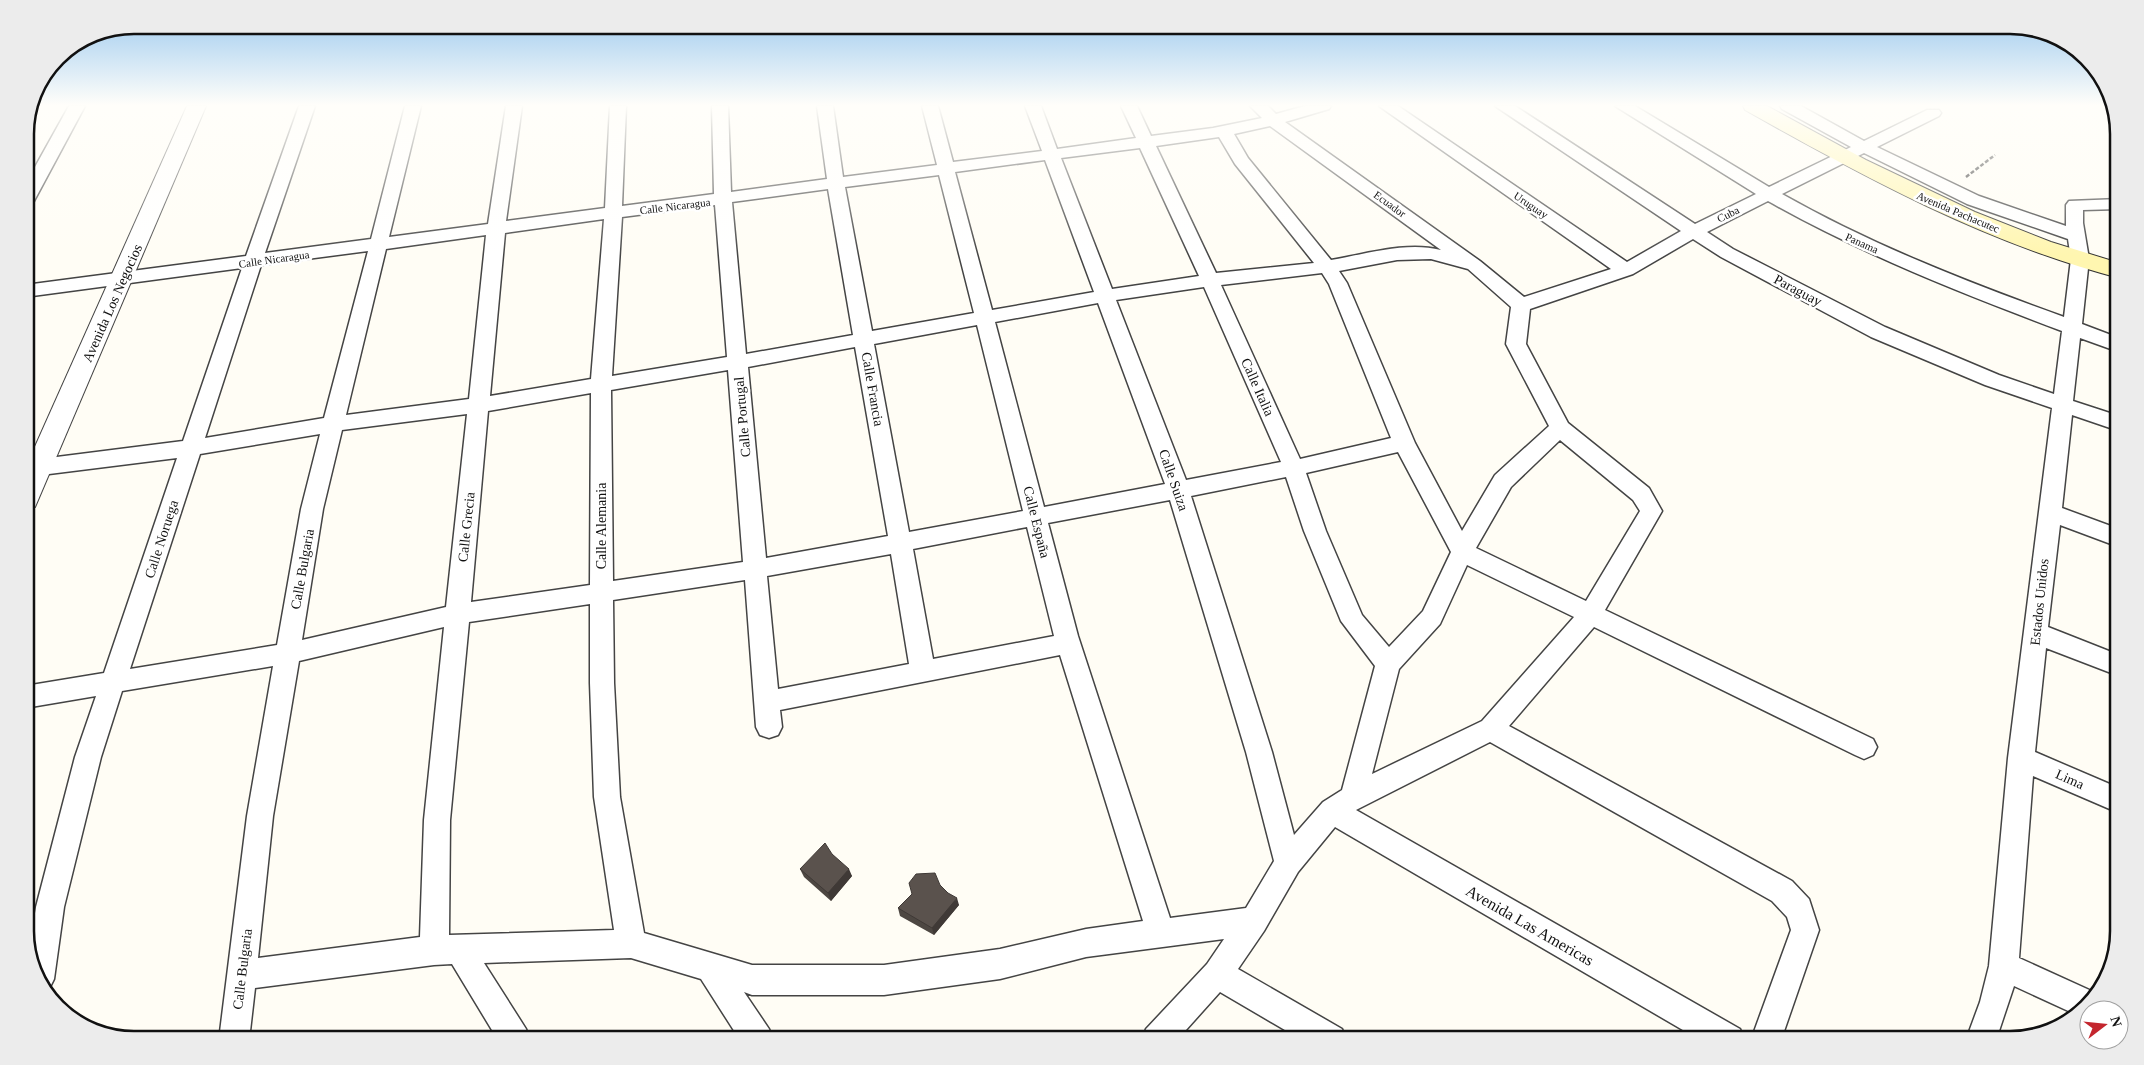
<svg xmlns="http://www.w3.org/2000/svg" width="2144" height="1065" font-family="'Times New Roman',serif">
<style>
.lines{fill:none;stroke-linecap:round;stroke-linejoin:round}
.minor-casing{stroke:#444;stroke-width:3}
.tertiary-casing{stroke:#444;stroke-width:2}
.secondary-casing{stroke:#333;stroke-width:2}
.path{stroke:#333;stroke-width:2.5;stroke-dasharray:4 2;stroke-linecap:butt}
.minor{fill:#fff;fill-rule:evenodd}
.tertiary{fill:#fff;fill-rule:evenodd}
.secondary{fill:#fff6b0;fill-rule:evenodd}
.wall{fill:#4d4742}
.shaded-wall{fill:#3f3936}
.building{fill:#5a524d;stroke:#3f3936}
.labels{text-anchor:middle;stroke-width:5;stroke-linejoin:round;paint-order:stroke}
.far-street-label{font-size:11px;fill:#111;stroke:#fff}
.street-label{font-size:14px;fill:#111;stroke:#fff}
.near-street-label{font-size:16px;fill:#111;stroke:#fff}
.rim{fill:none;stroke:#111;stroke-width:2.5}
</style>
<rect width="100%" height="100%" fill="#fffdf5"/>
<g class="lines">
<defs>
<path id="minor" d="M69,106H85L34,201L31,205L25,206V185Z
M299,106H315L265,253L371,239L405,106H421L389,237L488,224L506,106H522L506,221L605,208L610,106H626L622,206L714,194L712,106H728L731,192L827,179L817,106H833L843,177L937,165L922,106H938L953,162L1042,151L1025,106H1041L1057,149L1136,138L1121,106H1137L1151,136L1213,128L1262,118L1250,106H1268L1276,114L1305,106H1331L1329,109L1285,122L1480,261L1524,297L1611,269L1379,106H1398L1627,262L1681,231L1495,106H1515L1695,224L1756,194L1615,106H1635L1769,187L1851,147L1782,109L1780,106H1801L1864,141L1927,110H1939L1941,113L1939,116L1877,147L1979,196L2066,226V205L2069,201L2119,199V209L2083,210V223L2089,259L2082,324L2119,338V352L2080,338L2073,401L2119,416V431L2072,415L2062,508L2119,529V547L2060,525L2048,627L2119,655V676L2046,648L2035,752L2119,788V813L2033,776L2019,958L2096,993L2077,1015L2014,986L1996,1040H1966L1980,1002L1989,966L2008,758L2052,408L1985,385L1871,337L1721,257L1693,239L1633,274L1530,309L1526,344L1568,423L1649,488L1662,511L1605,610L1873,739L1877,747L1873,755L1864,759L1855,755L1594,627L1509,726L1792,881L1809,899L1819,930L1781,1040H1751L1791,930L1787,917L1772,901L1490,742L1356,810L1740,1029L1744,1040H1700L1335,827L1298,872L1264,931L1238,969L1342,1029L1346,1040H1302L1220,992L1177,1040H1142L1146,1029L1207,964L1224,939L1086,957L1000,979L884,995H752L744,992L769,1029L773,1040H740L701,979L631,958L484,963L526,1029L530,1040H498L452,964L434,965L255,988L249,1040H219L247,816L273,666L122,691L101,757L64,907L54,979L49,989L43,992L29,950L36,907L75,757L96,696L25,708V686L104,673L177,458L25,477V461L183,441L242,268L25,297V285L246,256ZM1270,126L1441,250C1407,241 1366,254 1331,260L1248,158L1234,134ZM1219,137L1235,164L1314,263L1216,273L1156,146ZM1140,148L1199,276L1112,289L1061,158ZM1864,153L1967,204L2068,239L2071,259L2064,317C1967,282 1872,245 1782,194ZM1045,160L1094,292L992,310L955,172ZM939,175L974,313L872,331L845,187ZM828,189L853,335L746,354L732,202ZM1768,201C1862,254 1961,293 2062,331L2054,394L1999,375L1885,327L1733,249L1707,232ZM715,205L727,357L612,376L622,217ZM604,219L591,379L490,396L505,233ZM486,235L469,399L346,415L386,249ZM368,251L324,418L205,438L261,265ZM1431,259L1468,269L1511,307L1506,344L1549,426L1495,475L1462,531L1415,443L1347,283L1339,271L1397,260ZM1322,273L1329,284L1391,438L1300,459L1221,285ZM1204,287L1281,462L1186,480L1116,300ZM1098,303L1165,484L1044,507L995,322ZM977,325L1023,511L909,532L874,344ZM855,347L888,536L766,558L748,367ZM728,370L743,562L613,581L611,390ZM591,393L590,585L471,602L488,411ZM467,414L446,607L302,640L323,509L342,430ZM320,434L301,509L277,645L130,669L200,454ZM1560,440L1633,500L1640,511L1586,601L1476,548L1511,487ZM1398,452L1451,552L1423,611L1389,647L1362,615L1326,531L1306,473ZM1286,477L1304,531L1341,621L1375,666L1342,790L1323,802L1294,835L1272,752L1191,496ZM1170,500L1246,752L1274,861L1246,908L1170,918L1078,636L1048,523ZM1027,527L1054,636L933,659L913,549ZM891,554L909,664L778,689L767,576ZM1467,565L1574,617L1482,721L1372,774L1399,669L1440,624ZM745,580L756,727L760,735L769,738L778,735L782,727L780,710L1060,655L1143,921L1086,929L1000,949L884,965H752L644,933L620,797L614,683L613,600ZM590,604V683L594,797L614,930L449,935L450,820L469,622ZM444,627L424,820L420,937L258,958L273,816L299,661Z"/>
<path id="tertiary" d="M187,106H206L38,500L35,507L25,510V469Z"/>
<path id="secondary" d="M1743,106H1767L1866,160L1975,212L2051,242L2119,263V278C1986,243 1864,177 1745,110Z"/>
</defs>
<use href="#minor" class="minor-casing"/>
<use href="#tertiary" class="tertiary-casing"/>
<use href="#secondary" class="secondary-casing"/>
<path class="path" d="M1966,177L1995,155"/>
<use href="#minor" class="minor"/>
<use href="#tertiary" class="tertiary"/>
<use href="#secondary" class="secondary"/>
</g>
<path class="wall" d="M832,854L852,876L831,901L804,877L800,869Z
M940,885L959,905L934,935L900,916L898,908Z"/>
<path class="shaded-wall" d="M849,869L852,876L831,901L828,893Z
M957,898L959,905L934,935L932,928Z"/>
<path class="building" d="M825,843L832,854L849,869L828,893L800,869Z
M935,873L940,885L948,893L957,898L932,928L898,908L912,894L909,883L916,874Z"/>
<linearGradient id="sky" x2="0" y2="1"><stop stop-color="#95c6ee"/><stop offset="0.41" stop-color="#fffefa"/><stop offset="1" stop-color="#fffefa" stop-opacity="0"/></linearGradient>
<rect width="2144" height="256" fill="url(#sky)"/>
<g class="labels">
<g class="far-street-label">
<text transform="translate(1390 204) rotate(36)" y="4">Ecuador</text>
<text transform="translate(1531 205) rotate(34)" y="4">Uruguay</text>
<text transform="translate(675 206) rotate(-7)" y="4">Calle Nicaragua</text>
<text transform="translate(1958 212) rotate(23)" y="4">Avenida Pachacutec</text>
<text transform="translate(1728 214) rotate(-26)" y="4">Cuba</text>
<text transform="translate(1862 243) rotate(24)" y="4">Panama</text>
<text transform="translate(274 259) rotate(-8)" y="4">Calle Nicaragua</text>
</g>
<g class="street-label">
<text transform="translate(1798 290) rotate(28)" y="5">Paraguay</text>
<text transform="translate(112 303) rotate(-66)" y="5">Avenida Los Negocios</text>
<text transform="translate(1258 387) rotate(66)" y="5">Calle Italia</text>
<text transform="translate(873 389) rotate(80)" y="5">Calle Francia</text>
<text transform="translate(742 417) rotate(-95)" y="5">Calle Portugal</text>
<text transform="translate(1174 480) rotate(71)" y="5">Calle Suiza</text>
<text transform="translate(1037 522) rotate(76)" y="5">Calle España</text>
<text transform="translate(601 526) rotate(-90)" y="5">Calle Alemania</text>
<text transform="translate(466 527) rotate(-84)" y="5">Calle Grecia</text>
<text transform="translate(161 539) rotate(-72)" y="5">Calle Noruega</text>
<text transform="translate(302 569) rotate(-80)" y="5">Calle Bulgaria</text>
<text transform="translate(2039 602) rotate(-84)" y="5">Estados Unidos</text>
<text transform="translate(2070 779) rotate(24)" y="5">Lima</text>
<text transform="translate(242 969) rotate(-83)" y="5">Calle Bulgaria</text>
</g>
<g class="near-street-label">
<text transform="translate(1530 925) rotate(30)" y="6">Avenida Las Americas</text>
</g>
</g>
<path d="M0 0H2144V1065H0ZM134 34H2010A100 100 0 0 1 2110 134V931A100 100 0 0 1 2010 1031H134A100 100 0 0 1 34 931V134A100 100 0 0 1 134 34Z" fill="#ececec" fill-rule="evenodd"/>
<path class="rim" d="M134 34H2010A100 100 0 0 1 2110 134V931A100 100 0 0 1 2010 1031H134A100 100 0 0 1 34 931V134A100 100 0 0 1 134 34Z"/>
<g transform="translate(2104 1025) rotate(74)"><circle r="24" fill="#ffffff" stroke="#a0a0a0"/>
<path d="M0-4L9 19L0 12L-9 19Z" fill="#c4262e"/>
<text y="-8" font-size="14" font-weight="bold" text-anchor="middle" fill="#111111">N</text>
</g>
</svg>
